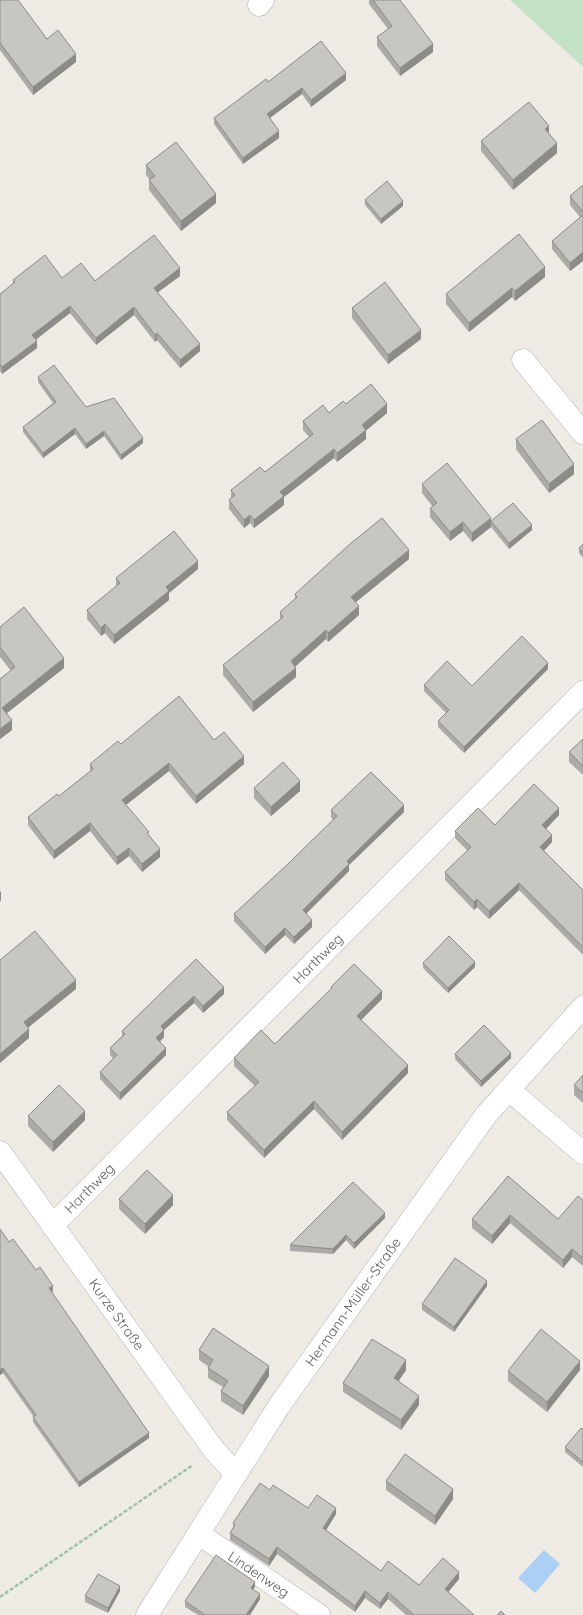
<svg xmlns="http://www.w3.org/2000/svg" width="583" height="1615" font-family="Quicksand,sans-serif">
<style>
.green{fill:#c3e2c5}
.water{fill:#acd0f5}
.lines{fill:none;stroke-linecap:round;stroke-linejoin:round}
.minor-casing{stroke:#b1b4b8;stroke-width:23}
.path{stroke:#9dc2aa;stroke-width:2.5;stroke-dasharray:4 2;stroke-linecap:butt}
.minor{stroke:#fff;stroke-width:22}
.wall{fill:#acaaa6}
.shaded-wall{fill:#8c8b87}
.building{fill:#c8c6c1;stroke:#8c8b87}
.labels{text-anchor:middle;stroke-width:3.5;stroke-linejoin:round;paint-order:stroke}
.street-label{font-size:14px;fill:#5c5f63;stroke:#fff}
</style>
<rect width="100%" height="100%" fill="#edebe4"/>
<path class="green" d="M510,0H583V67Z"/>
<path class="water" d="M544,1550L560,1564L535,1593L518,1578Z"/>
<g class="lines">
<defs>
<g id="minor">
<path d="M259,5L263,0"/>
<path d="M523,360L583,433"/>
<path d="M509,1090L583,1153"/>
<path id="s1" d="M0,1152L214,1450L236,1474"/>
<path id="s2" d="M51,1223L62,1216L583,692"/>
<path id="s3" d="M199,1534L319,1615"/>
<path id="s4" d="M147,1615L279,1406L486,1115L583,1007"/>
</g>
</defs>
<use href="#minor" class="minor-casing"/>
<path class="path" d="M0,1597L193,1465"/>
<use href="#minor" class="minor"/>
</g>
<path class="wall" d="M0,0L47,39L76,62L33,95L0,50Z
M369,0H400L433,52L400,76L377,46V37L388,29L369,4Z
M346,80L311,107L302,94L270,118L279,138L243,164L214,124V118L268,82Z
M549,134L557,153L513,190L481,151V141Z
M146,165L216,203L181,231L149,190V180H150L146,175Z
M583,185V261L570,271L552,249V241L580,217L570,205V196Z
M365,200L403,206L381,224L365,205Z
M180,276L157,293L200,351L180,368L157,340L155,342L134,315L96,345L70,313L36,340L37,348L2,374L0,371V294L13,284V280L62,278L95,281Z
M545,277L515,301L512,297L469,332L446,304V294Z
M352,308L421,339L388,364L352,318Z
M38,377L86,407L143,443L121,460L104,436L86,449L75,434L43,458L23,432V427L53,403L38,382Z
M346,404L387,413L366,430V439L337,462L334,458L284,497V505L254,528L250,523L244,528L229,509V500L231,499V490L265,472L309,437L303,430V421L329,413Z
M516,439L574,474L549,493L516,449Z
M422,484L491,527L472,542L463,531L450,541L430,517V508L433,507L422,493Z
M491,521L532,530L509,549L491,527Z
M583,544V558L579,553V548Z
M409,559L356,602L359,615L328,642L326,639L295,667L296,677L253,712L223,675V665L280,620V612L295,599V594Z
M198,569L169,593V600L114,644L105,633L101,636L87,619V610L116,587V578Z
M0,627L64,668L7,713L12,730L0,739L11,671L0,657Z
M548,669L464,753L438,727V721L446,713L424,691V685L472,686Z
M583,739V775L569,762V752Z
M214,740L244,764L196,804L169,771L126,805L149,835L160,857L142,872L129,856L117,865L90,831L54,859L28,825V817L59,796L90,771V764L121,744Z
M254,788L300,791L271,816L254,798Z
M331,810L404,812L349,865V871L306,913L312,927L294,944L285,935L265,954L234,921V914L290,862L333,820L331,817Z
M559,815L546,829L552,842L543,851L583,890V955L519,890L489,919L477,907L474,910L445,880V872L468,851L455,838V831L495,825Z
M196,959L224,994L203,1013L194,1003L164,1030V1037L160,1042L166,1055L120,1100L100,1079V1072L113,1058L110,1055V1048L122,1036V1031Z
M423,963L475,967L448,993L423,968Z
M331,987L382,999L361,1020L408,1073L342,1140L314,1109L264,1158L227,1120V1112L255,1086L234,1066V1058L275,1044L331,989Z
M455,1054L511,1058L481,1087L455,1059Z
M583,1075V1103L574,1095V1085Z
M28,1116L85,1120L53,1152L28,1126Z
M508,1176L558,1219L583,1200V1266L572,1257L563,1268L510,1223L492,1244L472,1228V1219Z
M119,1199L173,1205L145,1234L119,1209Z
M385,1218L354,1249L346,1240L333,1254L290,1251V1245Z
M9,1242L36,1270L53,1291L51,1292L149,1438L79,1487L33,1422V1416L3,1373L0,1375Z
M487,1286L454,1332L422,1310V1304Z
M199,1350L269,1376L243,1415L221,1401V1391L223,1387L208,1378V1368L209,1367L199,1360Z
M406,1370L398,1381L419,1405L401,1430L343,1392V1383Z
M580,1370L547,1412L508,1381V1371Z
M583,1429V1467L565,1452V1447Z
M386,1481L453,1499L435,1525L386,1490Z
M270,1490L308,1508L336,1514L326,1530L381,1571L419,1585L459,1579L448,1592L474,1615H406L388,1599L380,1609L365,1598L355,1612L277,1554L269,1566L230,1540V1533L233,1528V1523Z
M255,1587L253,1589L260,1599L250,1615H198L185,1607V1601Z
M120,1591L108,1613L85,1602V1596Z"/>
<path class="shaded-wall" d="M433,44V52L400,76V68Z
M76,54V62L33,95V87Z
M346,73V80L311,107V100Z
M302,88V94L267,120V114Z
M549,126V136L545,129Z
M279,131V138L243,164V158Z
M557,143V153L513,190V180Z
M216,194V203L181,231V221Z
M403,201V206L381,224V219Z
M583,252V261L570,271V263Z
M545,267V277L515,301V291Z
M180,268V276L154,295V288Z
M512,288V297L469,332V323Z
M70,306V313L32,342V335Z
M134,307V315L96,345V338Z
M421,330V339L388,364V355Z
M157,333V340L155,342V335Z
M37,341V348L2,374V367Z
M200,344V351L180,368V360Z
M387,404V413L362,434V425Z
M75,428V434L43,458V453Z
M366,430V439L337,462V453Z
M104,431V436L86,449V444Z
M143,438V443L121,460V455Z
M334,449V458L284,497V505L254,528V520L280,492Z
M574,464V474L549,493V484Z
M250,515V523L244,528V520Z
M491,518V527L472,542V533Z
M463,522V531L450,541V532Z
M532,525V530L509,549V543Z
M409,550V559L351,606V597Z
M198,561V569L169,593V600L114,644V635L166,587Z
M359,606V615L328,642V633Z
M105,624V633L101,636V628Z
M326,630V639L291,670V661Z
M64,658V668L2,717V708Z
M548,663V669L464,753V747Z
M296,668V677L253,712V702Z
M12,720V730L0,739V729Z
M244,756V764L196,804V796Z
M169,763V771L122,808V800Z
M300,781V791L271,816V807Z
M404,805V812L349,865V871L303,917V910L347,861Z
M559,808V815L542,833V825Z
M90,823V831L54,859V851Z
M552,835V842L540,855V847Z
M129,848V856L117,865V857Z
M160,849V857L142,872V864Z
M519,883V890L489,919V911Z
M1,891V900L0,902V892Z
M477,899V907L474,910V902Z
M312,920V927L294,944V937Z
M285,928V935L265,954V947Z
M475,962V967L448,993V988Z
M76,980V989L24,1031V1022Z
M224,987V994L203,1013V1006Z
M382,991V999L357,1024V1016Z
M194,996V1003L164,1030V1037L156,1045V1038L161,1026Z
M29,1029V1038L0,1063V1054Z
M166,1048V1055L120,1100V1093Z
M511,1053V1058L481,1087V1081Z
M408,1065V1073L342,1140V1132Z
M314,1101V1109L264,1158V1150Z
M85,1111V1120L53,1152V1142Z
M173,1195V1205L145,1234V1224Z
M385,1213V1218L354,1249V1243Z
M510,1215V1223L492,1244V1236Z
M346,1235V1240L333,1254V1249Z
M572,1249V1257L563,1268V1260Z
M487,1281V1286L454,1332V1327Z
M53,1286V1291L49,1294V1288Z
M406,1360V1370L394,1388V1378Z
M580,1361V1370L547,1412V1402Z
M269,1366V1376L243,1415V1406Z
M3,1368V1373L0,1375V1370Z
M419,1396V1405L401,1430V1420Z
M149,1433V1438L79,1487V1482Z
M453,1489V1499L435,1525V1516Z
M336,1508V1514L323,1535V1528Z
M277,1547V1554L269,1566V1559Z
M459,1572V1579L445,1596V1589Z
M255,1582V1587L251,1593V1588Z
M120,1586V1591L108,1613V1608Z
M365,1591V1598L355,1612V1606Z
M388,1592V1599L380,1609V1603Z
M260,1594V1599L250,1615H246Z"/>
<path class="building" d="M0,0H18L47,39L58,30L76,54L33,87L0,43Z
M373,0H400L433,44L400,68L377,37L392,26Z
M321,41L346,73L311,100L302,88L267,114L279,131L243,158L214,118L266,79L268,82Z
M529,102L549,126L545,129L557,143L513,180L481,141Z
M176,142L216,194L181,221L149,180L155,176L146,165Z
M387,181L403,201L381,219L365,200Z
M583,185V212L570,196Z
M583,215V252L570,263L552,241Z
M519,234L545,267L515,291L512,288L469,323L446,294Z
M154,235L180,268L154,288L200,344L180,360L157,333L155,335L134,307L96,338L70,306L32,335L37,341L2,367L0,364V294L15,282L13,280L45,255L62,278L81,263L95,281Z
M385,282L421,330L388,355L352,308Z
M54,365L86,407L114,398L143,438L121,455L104,431L86,444L75,428L43,453L23,427L56,402L38,377Z
M371,384L387,404L362,425L366,430L337,453L334,449L280,492L284,496L254,520L250,515L244,520L229,500L235,495L231,490L260,467L265,472L313,434L303,421L323,405L329,413L343,401L346,404Z
M542,420L574,464L549,484L516,439Z
M447,463L491,518L472,533L463,522L450,532L430,508L437,503L422,484Z
M513,503L532,525L509,543L491,521Z
M382,518L409,550L351,597L359,606L328,633L326,630L291,661L296,668L253,702L223,665L283,617L280,612L297,597L295,594L350,544Z
M174,531L198,561L166,587L169,591L114,635L105,624L101,628L87,610L120,583L116,578Z
M583,544V553L579,548Z
M24,607L64,658L2,708L12,720L0,729V679L15,667L0,647V627Z
M522,636L548,663L464,747L438,721L449,710L424,685L447,661L472,686Z
M179,696L214,740L224,732L244,756L196,796L169,763L122,800L149,832L147,833L160,849L142,864L129,848L117,857L90,823L54,851L28,817L57,794L59,796L93,769L90,764L118,741L121,744Z
M583,739V766L569,752Z
M283,762L300,781L271,807L254,788Z
M371,772L404,805L347,861L349,864L303,910L312,920L294,937L285,928L265,947L234,914L290,862L337,816L331,810Z
M534,784L559,808L542,825L552,835L540,847L583,890V947L519,883L489,911L477,899L474,902L445,872L471,847L455,831L478,808L495,825Z
M35,931L76,980L24,1022L29,1029L0,1054V960Z
M449,936L475,962L448,988L423,963Z
M196,959L224,987L203,1006L194,996L161,1026L164,1030L156,1038L166,1048L120,1093L100,1072L117,1055L110,1048L125,1034L122,1031Z
M354,964L382,991L357,1016L408,1065L342,1132L314,1101L264,1150L227,1112L259,1082L234,1058L261,1030L275,1044L332,988L331,987Z
M484,1025L511,1053L481,1081L455,1054Z
M583,1075V1093L574,1085Z
M59,1085L85,1111L53,1142L28,1116Z
M147,1170L173,1195L145,1224L119,1199Z
M508,1176L558,1219L578,1196L583,1200V1258L572,1249L563,1260L510,1215L492,1236L472,1219Z
M353,1182L385,1213L354,1243L346,1235L333,1249L290,1245Z
M0,1229L9,1242L13,1239L36,1270L40,1267L53,1286L49,1288L149,1433L79,1482L33,1417L36,1415L3,1368L0,1370Z
M455,1258L487,1281L454,1327L422,1304Z
M213,1328L269,1366L243,1406L221,1391L228,1381L208,1368L213,1360L199,1350Z
M541,1329L580,1361L547,1402L508,1371Z
M372,1339L406,1360L394,1378L419,1396L401,1420L343,1383Z
M581,1428L583,1429V1462L565,1447Z
M405,1454L453,1489L435,1516L386,1481Z
M260,1483L270,1490L273,1485L308,1508L317,1495L336,1508L323,1528L381,1571L388,1561L419,1585L443,1558L459,1572L445,1589L474,1615H414L388,1592L380,1603L365,1591L355,1606L277,1547L269,1559L230,1533L235,1525L233,1523Z
M216,1555L255,1582L251,1588L260,1594L246,1615H205L185,1601Z
M98,1574L120,1586L108,1608L85,1596Z
M501,1611L505,1615H497Z"/>
<g class="labels">
<g class="street-label">
<text dy="5" stroke="none"><textPath href="#s2" startOffset="376">Harthweg</textPath></text>
<text dy="5" stroke="none"><textPath href="#s2" startOffset="52">Harthweg</textPath></text>
<text dy="5" stroke="none"><textPath href="#s4" startOffset="375">Hermann-Müller-Straße</textPath></text>
<text dy="5" stroke="none"><textPath href="#s1" startOffset="200">Kurze Straße</textPath></text>
<text dy="5" stroke="none"><textPath href="#s3" startOffset="72">Lindenweg</textPath></text>
</g>
</g>
</svg>
